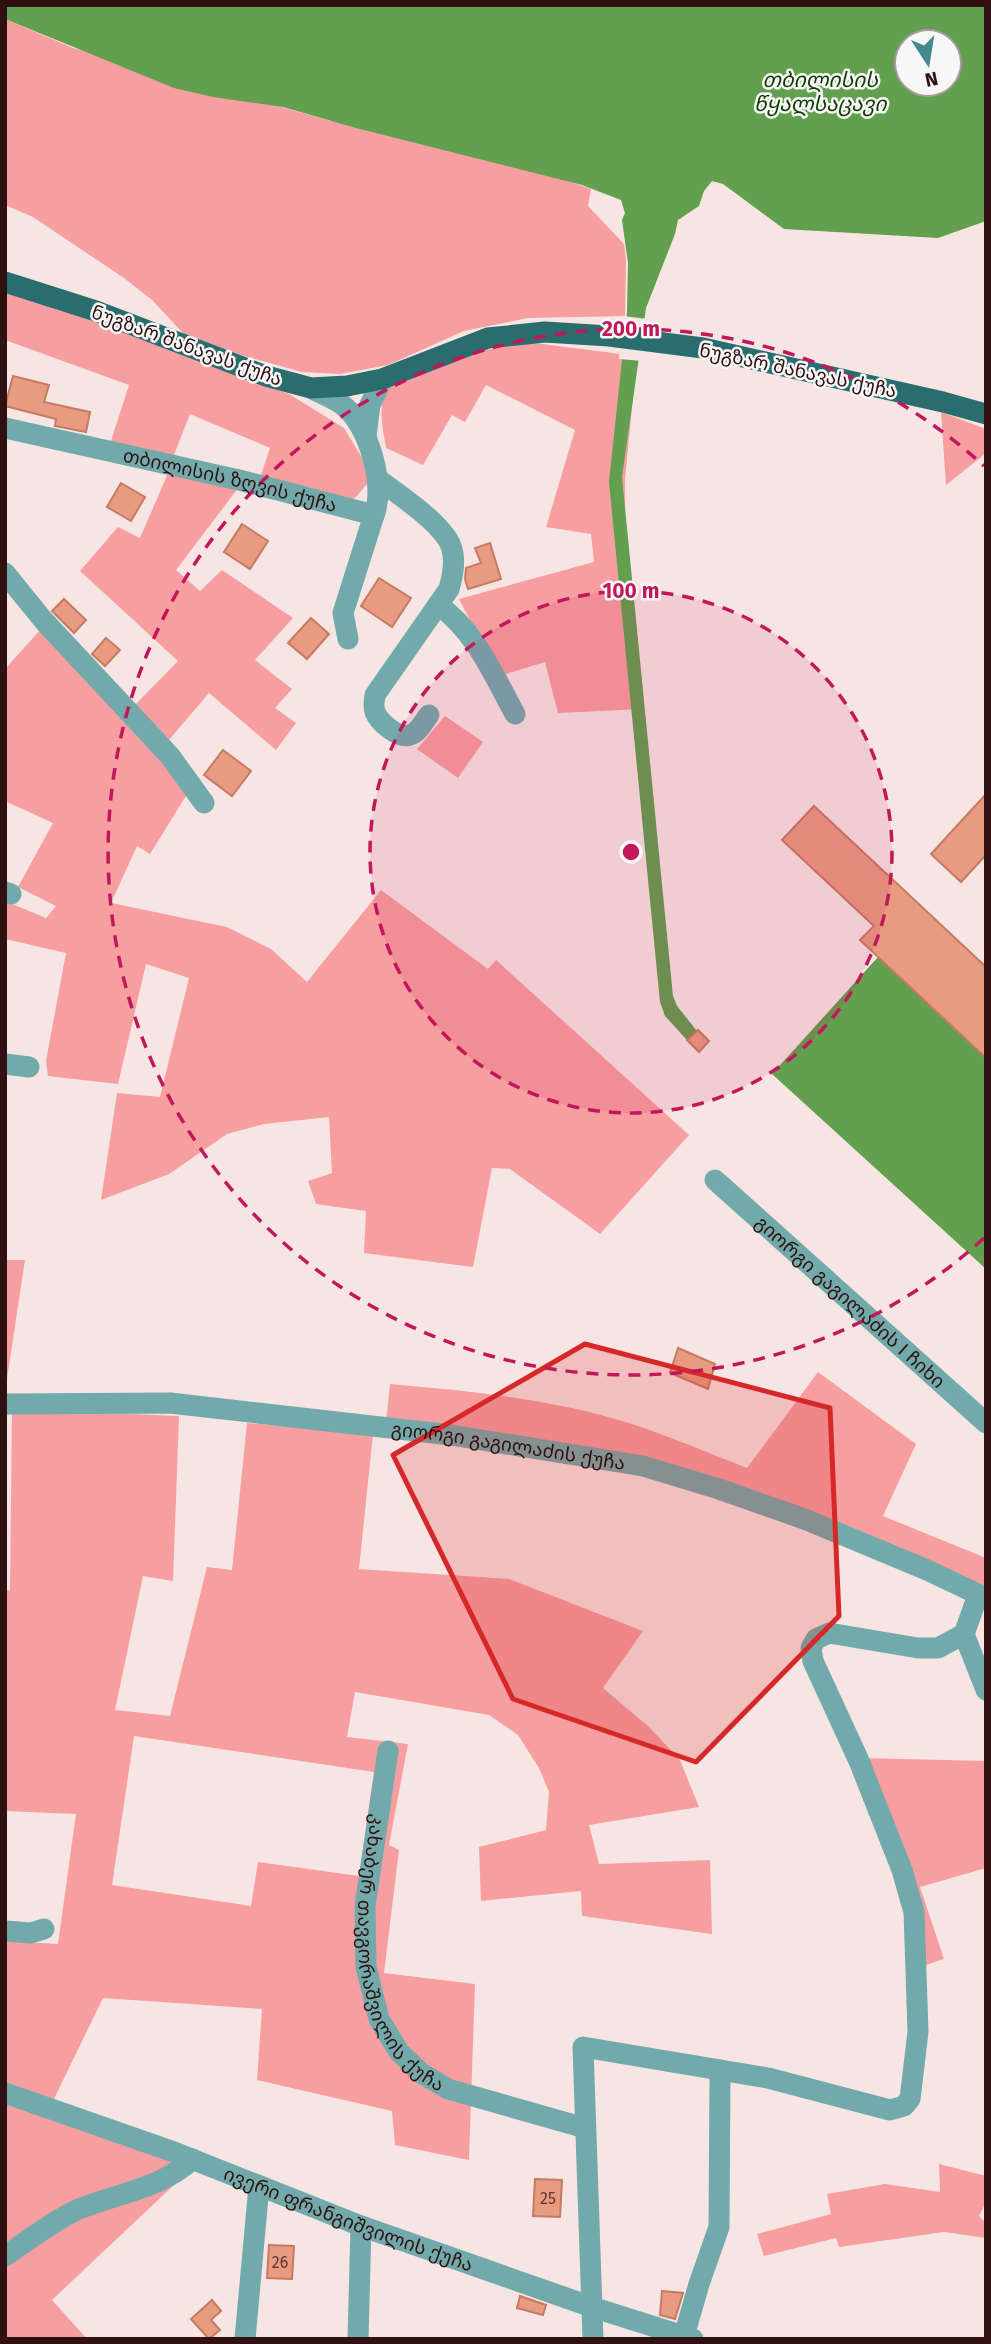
<svg xmlns="http://www.w3.org/2000/svg" width="991" height="2344" font-family="'Fira Sans','Noto Sans Georgian',sans-serif">
<style>
.green{fill:#f69ea0;fill-rule:evenodd}
.water{fill:#629f4e;fill-rule:evenodd}
.pier{fill:#f7e5e4}
.building{fill:#e99b82;stroke:#c57a62;stroke-width:2}
.lines{fill:none;stroke-linecap:round;stroke-linejoin:round}
.minor{stroke:#72aaac;stroke-width:21}
.major{stroke:#2a6d6f;stroke-width:21}
.marked{fill:#d62828;fill-opacity:0.2;stroke:#d62828;stroke-width:5;stroke-linejoin:round}
.ring{fill:none;stroke:#c2185b;stroke-width:3.5;stroke-dasharray:12 9}
.labels{text-anchor:middle;stroke-width:5;stroke-linejoin:round;paint-order:stroke}
.number-label{font-size:16px;fill:#5e342e}
.street-label{font-size:19px;fill:#2f1112;stroke:#f7f7f7}
.water-label{font-size:21px;font-style:italic;fill:#123b01;stroke:#f7f7f7}
.centre{fill:#c2185b;stroke:#f7f7f7;stroke-width:3.5}
.ring-label{font-size:21px;text-anchor:middle;font-weight:bold;fill:#c2185b;stroke:#f7f7f7;stroke-width:5;stroke-linejoin:round;paint-order:stroke}
</style>
<rect width="100%" height="100%" fill="#f7e5e4"/>
<path class="green" d="M5,19L73,48L331,121L329,100L591,189L588,206L624,244L626,260L625,316L528,318L464,331L388,365L340,374L302,372L244,356L185,335L152,300L124,278L33,217L5,205Z
M5,294H22L289,394L344,428L367,466V484L355,498L341,501L260,478L270,448L190,414L172,460L109,447L129,385L5,340Z
M526,342L637,356L625,479V511L643,709L558,713L545,662L499,676L459,599L594,562L591,534L546,527L575,430L486,385L465,422L452,415L423,465L386,448C383,427 375,401 392,384L471,353Z
M941,412L986,429V453L946,485Z
M169,471L239,487L176,570L200,591L222,570L293,618L255,660L292,689L275,708L296,723L276,750L209,693L168,741L133,707L178,661L80,571L118,527L140,538Z
M42,628L189,791L150,854L137,846L111,903L227,927L271,949L307,982L381,890L488,969L496,960L689,1135L600,1234L510,1169L492,1168L473,1267L364,1253L366,1211L316,1204L308,1181L332,1173L329,1117L264,1124L227,1134L169,1174L101,1200L117,1093L160,1097L189,978L146,964L118,1084L48,1076L46,1061L66,953L5,939V901L46,918L56,906L18,887L53,823L5,801V669Z
M445,716L483,742L458,778L417,749Z
M5,1260H25L5,1392Z
M818,1372L916,1444L883,1516L986,1558V1591L725,1482L386,1422L390,1384C470,1391 554,1399 632,1424C671,1437 709,1453 747,1468Z
M12,1409L179,1416L173,1581L143,1576L115,1710L170,1716L207,1567L232,1570L247,1423L373,1434L359,1569L509,1579L643,1631L603,1688L649,1727L680,1760L699,1807L589,1825L599,1864L710,1860L712,1934L582,1916L581,1891L481,1901L479,1847L546,1830L549,1792L539,1768L518,1735L489,1715L355,1692L347,1737L408,1744L389,1845L399,1850L384,1973L475,1984L469,2160L395,2145L392,2111L257,2080L262,2009L103,1998L52,2103L5,2086V1941L58,1944L76,1814L5,1811V1591L10,1590ZM134,1736L374,1772L359,1876L258,1862L251,1906L112,1885Z
M862,1758L986,1761V1868L920,1887L944,1959L920,1967Z
M5,2104L192,2168L52,2300L87,2339H5Z
M939,2164L986,2176V2202L979,2216L986,2223V2238L944,2232L839,2247L836,2238L764,2256L757,2234L831,2214L827,2194L885,2184L940,2192Z"/>
<path class="water" d="M5,5H986V221L938,238L784,229L723,184L712,181L704,191L699,206L678,220L675,234L646,308L622,477L673,996L677,1006L697,1031L687,1040L665,1016L660,1002L609,482L627,313L628,263L622,220L625,213L621,200L582,185L356,128L283,107L213,97L174,88L5,19ZM907,42H949V84H907Z
M878,957L986,1058V1269L772,1074Z"/>
<path class="pier" d="M623,316L648,319L642,361L619,359Z"/>
<path class="building" d="M13,376L49,385L44,402L90,412L86,432L55,426L56,419L5,406Z
M121,483L145,497L131,521L107,507Z
M242,524L268,541L250,569L224,552Z
M490,543L501,579L468,589L465,579L466,568L481,563L475,548Z
M379,578L411,598L392,627L361,606Z
M64,599L86,620L74,633L52,611Z
M311,618L329,634L307,659L288,643Z
M106,638L120,650L105,666L92,654Z
M223,750L251,771L232,796L204,775Z
M986,794V855L961,882L931,854Z
M814,806L986,967V1058L860,940L874,926L782,840Z
M698,1030L709,1041L699,1052L687,1040Z
M678,1348L715,1364L708,1389L670,1373Z
M535,2179L562,2180L560,2217L533,2216Z
M269,2245L294,2246L292,2279L267,2278Z
M662,2291L683,2293L675,2319L660,2315Z
M520,2296L546,2305L543,2315L517,2308Z
M212,2300L221,2311L211,2320L220,2330L209,2339L191,2319Z"/>
<g class="lines">
<g class="minor">
<path id="s1" d="M5,428L239,480L374,515C386,486 369,427 345,407C336,399 321,394 311,388"/>
<path d="M366,436L370,405L382,379"/>
<path d="M379,480C398,494 443,524 451,546C456,560 453,575 449,589L375,695C374,701 373,706 375,712C379,722 398,739 410,735C418,733 424,721 429,715"/>
<path d="M5,573L44,621L170,756L204,803"/>
<path d="M438,605C475,630 494,676 515,714"/>
<path d="M348,639L343,613L374,515"/>
<path d="M5,892L11,894"/>
<path d="M5,1064L29,1067"/>
<path id="s2" d="M715,1180L986,1423"/>
<path id="s3" d="M5,1404L170,1403L451,1435L643,1466L719,1489L807,1520L927,1570L986,1598"/>
<path d="M964,1634L986,1690"/>
<path id="s4" d="M388,1751L365,1906L366,1967L379,2019L399,2052L421,2073L448,2089L585,2128"/>
<path d="M5,1931L31,1933L44,1929"/>
<path id="s5" d="M5,2093L174,2152L361,2226L592,2307L693,2339"/>
<path d="M5,2256C26,2242 57,2218 79,2209C118,2193 160,2189 193,2159"/>
<path d="M684,2336L699,2284L719,2227L720,2070"/>
<path d="M245,2339L259,2186"/>
<path d="M358,2339L361,2226"/>
<path d="M593,2339L583,2047L768,2078L890,2110L904,2106L910,2099L918,2032L914,1912L902,1870L859,1761L813,1661L811,1648L816,1639L829,1633L918,1648H938L964,1634L978,1595"/>
</g>
<path class="major" d="M5,282L96,311L266,376L311,388L347,386L382,379L488,338L545,332L609,336L703,348L943,402L986,414"/>
</g>
<path class="marked" d="M585,1344L830,1408L839,1616L696,1762L513,1699L393,1455Z"/>
<circle cx="631" cy="852" r="261" fill="#c2185b" fill-opacity=".12"/>
<g class="ring">
<circle cx="631" cy="852" r="261"/>
<path d="M984 1238A523 523 0 1 1 984 466"/>
</g>
<g class="labels">
<g class="number-label">
<text x="548" y="2204">25</text>
<text x="280" y="2268">26</text>
</g>
<g class="street-label">
<text transform="translate(187 345) rotate(20)" y="7">ნუგზარ შანავას ქუჩა</text>
<text transform="translate(798 370) rotate(12)" y="7">ნუგზარ შანავას ქუჩა</text>
<text dy="7" stroke="none"><textPath href="#s1" startOffset="231">თბილისის ზღვის ქუჩა</textPath></text>
<text dy="7" stroke="none"><textPath href="#s2" startOffset="182">გიორგი გაგილაძის I ჩიხი</textPath></text>
<text dy="7" stroke="none"><textPath href="#s3" startOffset="506">გიორგი გაგილაძის ქუჩა</textPath></text>
<text dy="7" stroke="none"><textPath href="#s4" startOffset="215">კახაბერ თავგორაშვილის ქუჩა</textPath></text>
<text dy="7" stroke="none"><textPath href="#s5" startOffset="366">ივერი ფრანგიშვილის ქუჩა</textPath></text>
</g>
<g class="water-label">
<text x="820" y="87">თბილისის<tspan x="820" dy="24">წყალსაცავი</tspan></text>
</g>
</g>
<circle cx="631" cy="852" r="10" class="centre"/>
<g class="ring-label">
<text x="631" y="336">200 m</text>
<text x="631" y="598">100 m</text>
</g>
<rect width="991" height="2344" fill="none" stroke="#2f1112" stroke-width="14"/>
<g transform="translate(928 63) rotate(168)"><circle r="33" fill="#f7f7f7" stroke="#a79b9b" stroke-width="2"/>
<path d="M0-5L12 26L0 18L-12 26Z" fill="#428a8d"/>
<text y="-10" font-size="19" font-weight="bold" text-anchor="middle" fill="#2f1112">N</text>
</g>
</svg>
